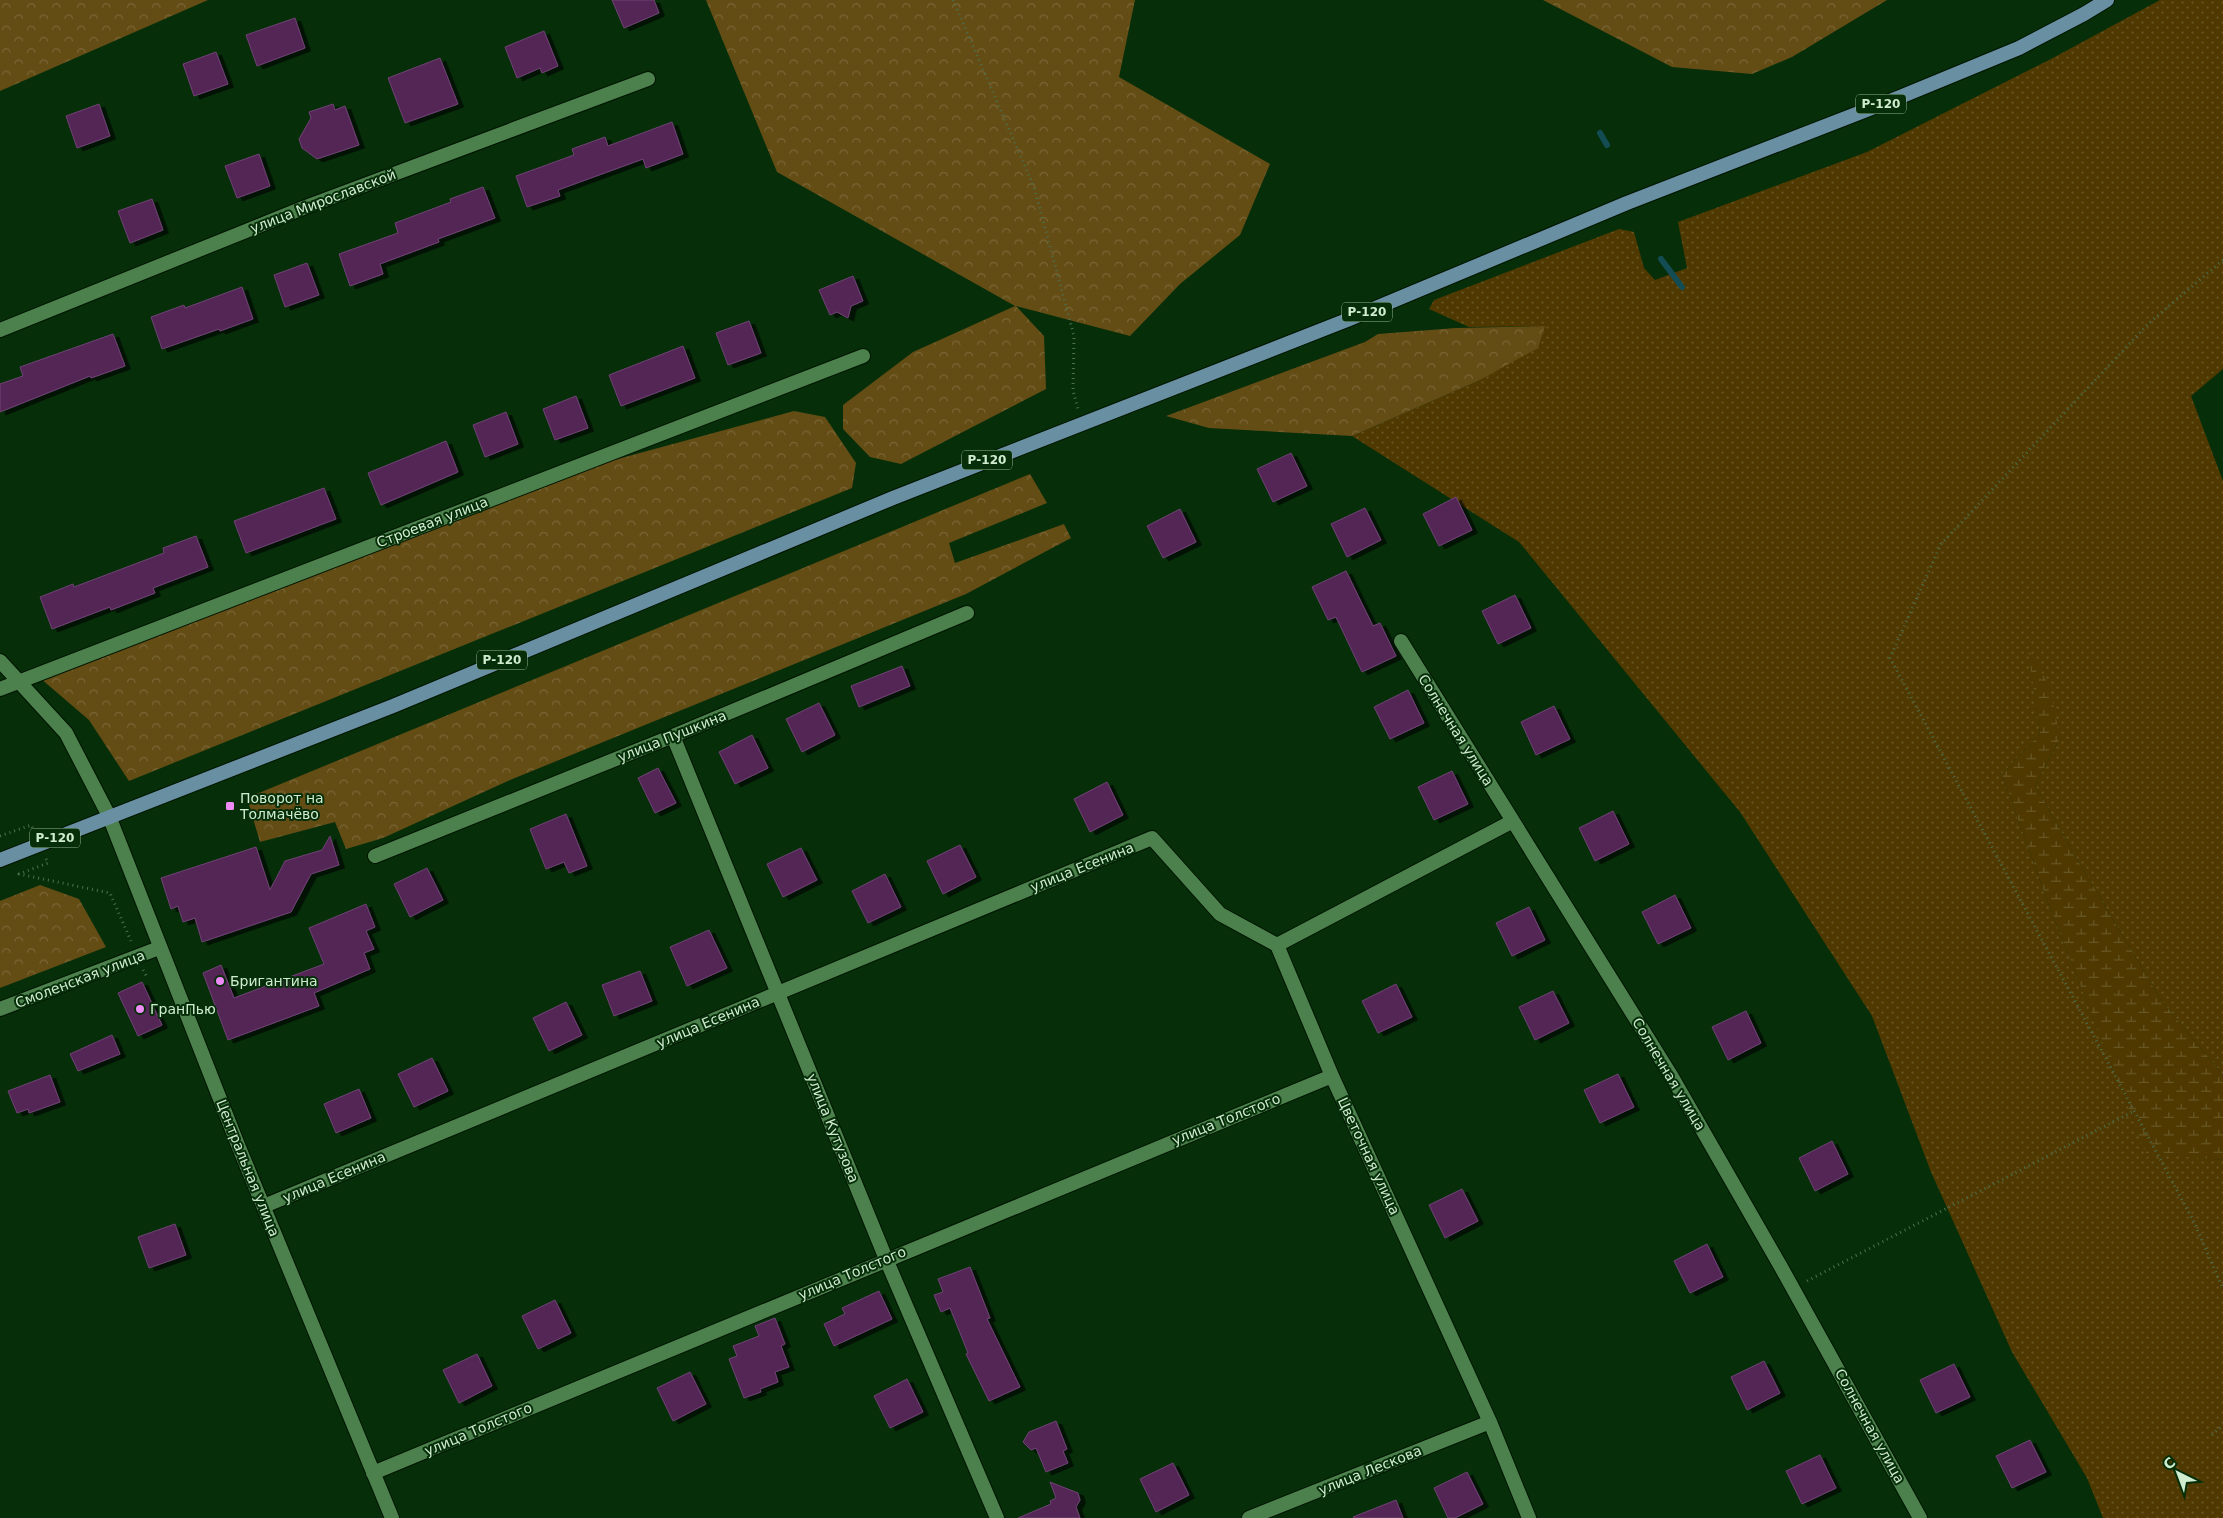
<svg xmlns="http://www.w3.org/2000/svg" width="2223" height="1518" font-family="'DejaVu Sans',sans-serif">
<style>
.grass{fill:url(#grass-dots)}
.forest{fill:url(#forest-crowns)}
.wetland{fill:url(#wetland-marsh)}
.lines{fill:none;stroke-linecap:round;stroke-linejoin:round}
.stream{stroke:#134c52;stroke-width:6}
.building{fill:#532757;stroke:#704274;filter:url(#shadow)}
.minor-casing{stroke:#001400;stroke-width:16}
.tertiary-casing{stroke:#001400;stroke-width:16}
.primary-casing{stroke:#001400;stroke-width:16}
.path{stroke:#4c704e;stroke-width:3;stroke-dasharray:1 4;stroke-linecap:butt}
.minor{stroke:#4c804c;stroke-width:14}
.tertiary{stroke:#4c804c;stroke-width:14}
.primary{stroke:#6990a2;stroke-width:14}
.poi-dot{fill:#ef8bf7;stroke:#052e09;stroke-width:2}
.labels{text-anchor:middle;stroke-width:4;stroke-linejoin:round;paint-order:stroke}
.shield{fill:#052e09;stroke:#93b394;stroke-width:1}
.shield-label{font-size:12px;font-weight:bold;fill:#d0eccf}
.street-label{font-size:14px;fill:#d0eccf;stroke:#052e09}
.poi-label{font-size:14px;fill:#d0eccf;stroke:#052e09;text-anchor:start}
</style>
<defs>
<pattern id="grass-dots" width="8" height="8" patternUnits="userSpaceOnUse" patternTransform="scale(1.25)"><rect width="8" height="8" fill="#4f3901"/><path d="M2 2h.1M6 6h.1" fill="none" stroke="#675625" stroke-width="1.8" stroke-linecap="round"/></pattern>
<pattern id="forest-crowns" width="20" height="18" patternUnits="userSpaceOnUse" patternTransform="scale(1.25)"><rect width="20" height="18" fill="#644c15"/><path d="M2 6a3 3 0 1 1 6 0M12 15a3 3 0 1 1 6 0" fill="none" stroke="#796636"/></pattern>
<pattern id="wetland-marsh" width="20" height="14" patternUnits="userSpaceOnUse" patternTransform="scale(1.25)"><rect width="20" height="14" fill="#4f3901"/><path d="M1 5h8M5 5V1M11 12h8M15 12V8" fill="none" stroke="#675625"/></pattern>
<filter id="shadow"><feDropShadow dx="5.5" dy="3" stdDeviation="0" flood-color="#0009"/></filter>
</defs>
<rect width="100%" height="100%" fill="#052e09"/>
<path class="grass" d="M2160,0H2223V369L2191,396L2223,481V1075L2161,1000L2074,854L2035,785L2060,739L2029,651L2040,734L2002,774L2048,903L2146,1152L2223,1160V1518H2103L2087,1478L2012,1352L1931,1172L1872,1016L1740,812L1519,542L1352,436L1478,381L1544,326L1469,327L1429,309L1434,300L1619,229L1634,232L1644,268L1655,280L1687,268L1678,222L1867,152L2051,59Z"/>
<path class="forest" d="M0,0H208L0,91Z
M706,0H1135L1119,77L1270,164L1240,235L1180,284L1130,336L1016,306L1044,336L1046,389L901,464L870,457L843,429V405L913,352L1015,306L777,172Z
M1543,0H1887L1792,57L1752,74L1672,67Z
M1545,326L1538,348L1478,381L1352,436L1209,428L1166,416L1365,342L1378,334L1456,328Z
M794,411L825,417L856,463L852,488L129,781L89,720L40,678L592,466Z
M1030,474L1047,503L949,543L955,563L1064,524L1071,538L966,594L510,780L383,838L346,849L335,822L260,842L247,798Z
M40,885L79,899L106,947L0,988V901Z"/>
<path class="wetland" d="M2028,649L2050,687L2060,739L2035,785L2074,854L2161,1000L2223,1075V1160L2146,1153L2048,903L2002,774L2040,734Z"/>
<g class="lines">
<path class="stream" d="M1600,133L1607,145
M1661,259L1682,287"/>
</g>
<path class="building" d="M612,0H654L659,13L624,28Z
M295,18L305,48L257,66L246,35Z
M544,31L558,66L542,73L540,68L517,78L505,47Z
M216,52L228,84L194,96L183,64Z
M440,58L458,104L405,123L388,78Z
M99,104L110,136L77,148L66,116Z
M333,104L335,110L345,106L359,145L317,159L302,148L299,139L311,118L309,112Z
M672,122L683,154L646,168L643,159L558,190L560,196L527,207L516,176L574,155L572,149L605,137L608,146Z
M259,154L270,186L237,198L225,166Z
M483,187L495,218L438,239L439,242L380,264L383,274L350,286L339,254L398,233L395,223L451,202L450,199Z
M152,199L163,230L130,243L118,211Z
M307,263L319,295L285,307L274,275Z
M853,276L863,301L851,306L848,318L837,312L830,315L819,290Z
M242,287L253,319L220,331L219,329L162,349L151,317L184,305L185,308Z
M749,321L761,353L728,365L716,333Z
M113,334L125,366L91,378L90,376L0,412V384L23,376L20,367Z
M683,346L695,378L621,406L609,375Z
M576,396L588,428L555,440L543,409Z
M506,412L518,444L485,457L473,425Z
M446,441L458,472L381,505L368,473Z
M1291,453L1307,486L1273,502L1257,469Z
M324,488L336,519L246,553L234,521Z
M1456,497L1472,530L1439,546L1423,514Z
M1365,508L1381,540L1347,557L1331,524Z
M1180,509L1196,542L1163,558L1147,526Z
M196,536L208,567L153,588L155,593L111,610L110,607L52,629L40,597L73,584L74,587L164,553L163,548Z
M1346,571L1373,626L1380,623L1396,656L1362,672L1336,617L1328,620L1312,587Z
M1515,595L1531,628L1498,644L1482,611Z
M902,666L910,686L859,707L851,686Z
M1408,690L1424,723L1390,739L1374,707Z
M819,703L835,735L802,752L786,719Z
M1554,706L1570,739L1536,755L1521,722Z
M752,735L768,768L735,784L719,752Z
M658,768L676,803L655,813L638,778Z
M1452,771L1468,804L1434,820L1418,787Z
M1107,782L1123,815L1090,832L1074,799Z
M1613,811L1629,844L1595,861L1579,828Z
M566,814L587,866L569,873L564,862L546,869L530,829Z
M330,836L339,865L311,874L291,912L202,942L195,918L183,922L178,906L171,909L161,878L256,847L270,890L285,861L322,850Z
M960,845L976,877L943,894L927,861Z
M801,848L817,880L783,897L767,864Z
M427,868L443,900L410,917L394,884Z
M885,874L901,907L868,923L852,891Z
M1675,895L1691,928L1658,944L1642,912Z
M366,904L375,927L366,931L374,949L364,953L370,969L314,993L319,1006L228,1040L203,973L221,965L234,998L324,964L309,928Z
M1529,907L1545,940L1512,956L1496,923Z
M709,930L727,968L687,986L670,947Z
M640,971L652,1001L614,1016L602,985Z
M142,982L162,1025L138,1036L118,993Z
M1396,984L1412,1017L1378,1033L1362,1001Z
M1553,991L1569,1023L1535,1040L1519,1007Z
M566,1002L582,1035L549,1051L533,1018Z
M1746,1011L1761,1043L1728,1060L1712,1027Z
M112,1035L120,1054L78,1071L70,1054Z
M432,1058L448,1091L414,1107L398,1074Z
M1618,1074L1634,1107L1600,1123L1584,1090Z
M50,1075L60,1102L29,1113L28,1109L17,1113L8,1091Z
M359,1089L371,1118L336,1133L324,1104Z
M1832,1141L1848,1174L1815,1191L1799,1158Z
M1462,1189L1478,1221L1445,1238L1429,1205Z
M175,1224L186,1255L149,1268L138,1237Z
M1707,1244L1723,1277L1690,1293L1674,1261Z
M970,1267L990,1318L987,1319L1020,1387L989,1401L966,1354L968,1353L950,1308L941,1312L934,1295L943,1292L938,1279Z
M879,1291L892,1319L834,1346L824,1324L845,1314L842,1308Z
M555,1300L571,1333L538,1349L522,1316Z
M775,1318L785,1344L781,1346L789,1367L775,1372L778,1382L760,1389L761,1392L744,1398L729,1359L737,1356L733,1346L759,1336L755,1326Z
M477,1354L492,1386L459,1403L443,1370Z
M1764,1361L1780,1393L1747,1410L1731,1377Z
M1954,1364L1970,1397L1936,1413L1920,1380Z
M690,1372L706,1404L673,1421L657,1388Z
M907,1379L923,1412L890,1428L874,1396Z
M1056,1421L1067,1449L1063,1451L1068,1463L1046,1472L1036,1448L1031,1450L1023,1442L1029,1432Z
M2030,1440L2046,1472L2012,1488L1996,1456Z
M1820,1455L1836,1488L1802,1504L1786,1471Z
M1173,1463L1189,1495L1156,1512L1140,1479Z
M1467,1472L1483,1504L1455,1518H1448L1434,1488Z
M1050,1482L1078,1493L1080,1500L1076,1507L1080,1518H1018L1051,1504L1050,1501L1056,1498Z
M1396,1500L1403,1518H1354L1353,1517Z"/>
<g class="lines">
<defs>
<path id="minor" d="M0,330L303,208L648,79
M1401,641L1672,1077L1781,1267L1920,1518
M0,661L66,733L109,816
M0,689L863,356
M673,736L886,1259L997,1518
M375,856L673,736L967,613
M1277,945L1513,821
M0,1009L159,948
M264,1206L1152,838L1220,914L1277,945L1332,1076L1490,1422L1529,1518
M373,1473L1332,1076
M1249,1518L1490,1422"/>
<path id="tertiary" d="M109,816L238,1145L392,1518"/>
<path id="primary" d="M0,860L393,706L893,498L1347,320L1627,203L1900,97L2019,48L2084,14L2107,0"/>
</defs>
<use href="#minor" class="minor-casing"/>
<use href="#tertiary" class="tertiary-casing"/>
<use href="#primary" class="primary-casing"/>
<path class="path" d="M953,0L1034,187L1074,336L1073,391L1078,409
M2223,260L2148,324L1941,544L1890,658L2194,1222L2223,1289
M0,836L31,825L34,831
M46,859L48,863L19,874L110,893L131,941
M143,970L147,977
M1807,1281L2134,1111
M2212,1435L2223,1425"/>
<use href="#minor" class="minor"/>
<use href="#tertiary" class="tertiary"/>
<use href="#primary" class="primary"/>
</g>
<g class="poi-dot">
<rect x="225" y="801" width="10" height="10" rx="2.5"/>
<circle cx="220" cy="981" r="5"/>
<circle cx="140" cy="1009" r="5"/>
</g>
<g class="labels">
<g class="shield">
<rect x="1856" y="94.5" width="50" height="19" rx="4"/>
<rect x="1342" y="302.5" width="50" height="19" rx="4"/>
<rect x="962" y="450.5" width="50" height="19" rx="4"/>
<rect x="477" y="650.5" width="50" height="19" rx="4"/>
<rect x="30" y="828.5" width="50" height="19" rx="4"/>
</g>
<g class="shield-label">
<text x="1881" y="108">Р-120</text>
<text x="1367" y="316">Р-120</text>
<text x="987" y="464">Р-120</text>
<text x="502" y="664">Р-120</text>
<text x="55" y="842">Р-120</text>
</g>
<g class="street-label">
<text transform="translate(323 201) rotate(-21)" y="5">улица Мирославской</text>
<text transform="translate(432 522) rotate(-21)" y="5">Строевая улица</text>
<text transform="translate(1456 730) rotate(58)" y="5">Солнечная улица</text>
<text transform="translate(672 736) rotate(-22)" y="5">улица Пушкина</text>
<text transform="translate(1082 867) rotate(-22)" y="5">улица Есенина</text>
<text transform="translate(80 979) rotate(-21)" y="5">Смоленская улица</text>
<text transform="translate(708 1022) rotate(-23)" y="5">улица Есенина</text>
<text transform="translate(1669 1074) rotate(59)" y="5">Солнечная улица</text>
<text transform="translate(1226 1119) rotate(-22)" y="5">улица Толстого</text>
<text transform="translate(833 1128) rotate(68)" y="5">улица Кутузова</text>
<text transform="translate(1369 1156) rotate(65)" y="5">Цветочная улица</text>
<text transform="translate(248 1168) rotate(68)" y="5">Центральная улица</text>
<text transform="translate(334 1177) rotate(-23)" y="5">улица Есенина</text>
<text transform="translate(852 1273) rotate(-23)" y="5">улица Толстого</text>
<text transform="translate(1870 1426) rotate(61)" y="5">Солнечная улица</text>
<text transform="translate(478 1429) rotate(-23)" y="5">улица Толстого</text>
<text transform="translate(1370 1470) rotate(-22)" y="5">улица Лескова</text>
</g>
<g class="poi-label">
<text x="240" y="803">Поворот на<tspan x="240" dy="16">Толмачёво</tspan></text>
<text x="230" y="986">Бригантина</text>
<text x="150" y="1014">ГранПью</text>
</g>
</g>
<g transform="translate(2178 1473) rotate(318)" stroke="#052e09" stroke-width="4" paint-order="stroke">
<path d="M0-4L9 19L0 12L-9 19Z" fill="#d0eccf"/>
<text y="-8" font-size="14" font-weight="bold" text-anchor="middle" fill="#d0eccf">С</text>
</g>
</svg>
